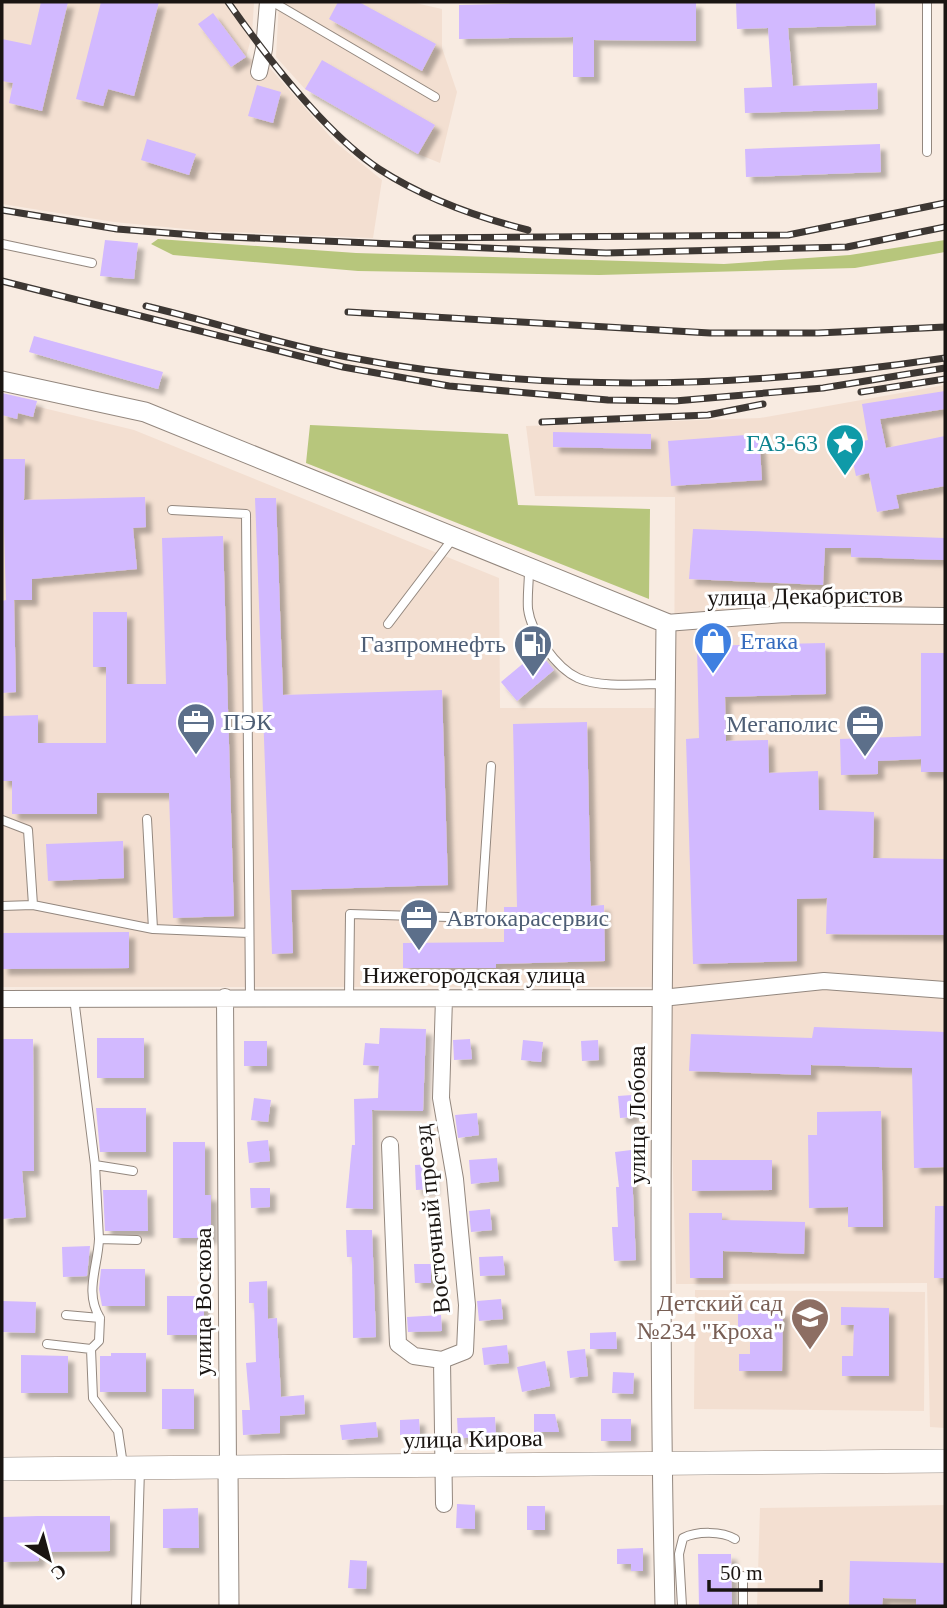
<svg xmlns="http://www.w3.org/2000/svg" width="947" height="1608" font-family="Georgia,serif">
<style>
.built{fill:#f3dfd1}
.forest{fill:#b7c67c}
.building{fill:#d2b9ff;filter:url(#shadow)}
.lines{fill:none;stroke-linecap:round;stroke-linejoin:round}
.service-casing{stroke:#93877e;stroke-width:10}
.minor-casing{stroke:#93877e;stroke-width:18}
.tertiary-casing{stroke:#93877e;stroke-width:21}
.secondary-casing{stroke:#93877e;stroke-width:24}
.service{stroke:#fff;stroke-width:8}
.minor{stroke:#fff;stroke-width:16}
.tertiary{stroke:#fff;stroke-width:19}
.secondary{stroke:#fff;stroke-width:23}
.rail-casing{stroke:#3d3733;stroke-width:7}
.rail{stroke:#fff;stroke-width:4.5;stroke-dasharray:13;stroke-linecap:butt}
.labels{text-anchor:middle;stroke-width:6;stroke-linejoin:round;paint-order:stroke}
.culture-label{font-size:24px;fill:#0d838f;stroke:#fff;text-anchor:end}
.street-label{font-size:24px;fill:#1a1512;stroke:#fff}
.shop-label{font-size:24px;fill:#366cbe;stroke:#fff;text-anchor:start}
.service-label{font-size:24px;fill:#4e5e75;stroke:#fff;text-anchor:end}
.education-label{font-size:24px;fill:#785e54;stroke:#fff;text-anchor:end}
</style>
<defs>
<filter id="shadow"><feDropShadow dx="6" dy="6" stdDeviation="2" flood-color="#0004"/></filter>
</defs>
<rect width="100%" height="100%" fill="#f8ebe1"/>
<path class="built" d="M2,2H254L252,35L246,57L269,67L335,142L382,180L373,238L206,231L114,222L2,204Z
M279,2H411L442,9V48L457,92L440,163L418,154L305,89L276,57Z
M945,385V1428L930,1427L927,1283L676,1284L668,987H2V398L134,430L499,578L500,708H674L675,497L535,496L526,426L760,418Z
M695,1290L925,1292L924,1411L694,1409Z
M945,1505V1606H757L760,1508Z"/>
<path class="forest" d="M158,239L356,253L724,264L850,255L945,240V252L855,268L599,275L358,271L173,255L151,244Z
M310,425L508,434L518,505L650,509L649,599L306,463Z"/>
<path class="building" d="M41,2H68L42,111L9,103L13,83L2,81V39L31,45Z
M101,2H159L134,96L108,89L103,106L76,99Z
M338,2H359L436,44L422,71L329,19Z
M573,2H696V41L594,40V77H573V37L459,39V5Z
M736,2H875L876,25L788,28L793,86L877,83L878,109L745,113L744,88L772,87L768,28L737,29Z
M213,13L246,57L231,67L198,24Z
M322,60L435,125L418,154L305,89Z
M257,85L281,92L273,123L248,116Z
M147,139L196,154L189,175L141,160Z
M880,144L881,172L746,177L745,149Z
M105,240L138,243L134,279L100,276Z
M34,336L163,372L158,389L29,352Z
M945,391V409L880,419L886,448L945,436V486L896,495L899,508L877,512L869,473L856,476L849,444L868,440L862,404Z
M2,393L37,401L33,417L18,413L17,419L2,415Z
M553,432L651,434V449L553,447Z
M759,434L762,480L671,486L668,441Z
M2,459H25L24,500L145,497L146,527L133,528L137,569L32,579V600H14L16,692L2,693V601L6,600Z
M255,498H276L283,695L442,690L448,885L291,890L293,953L272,954Z
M693,529L945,538V560L851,557V548H825L823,585L689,579Z
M223,536L234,916L173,918L169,793H97V814H12V781H2V716L38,715V743H106V667H93V612H127V684H166L162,538Z
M825,643L826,694L725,697L726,741L768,740L769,773L818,771L819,810L874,812L873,858L945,859V935L826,934L827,898L797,899V961L693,964L686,739L699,738L697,646Z
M538,651L554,670L517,701L501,682Z
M921,653H945V772H921V759L878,761V774L841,775L840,739L921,736Z
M587,722L591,906L604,905L605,961L496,964V968H403V943L504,942V907H517L513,724Z
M123,841L124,878L48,881L46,844Z
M129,932V968L2,969V933Z
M814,1027L945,1032V1167L914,1168L912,1068L811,1065V1075L689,1071L691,1034L812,1038Z
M380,1028L426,1029L423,1111L372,1110L373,1209L346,1208L352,1145H355L354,1099L378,1098L379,1066L363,1065L365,1043L379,1044Z
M97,1038H144V1078H97Z
M2,1039H33L34,1171H22L26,1217L2,1219Z
M470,1039L472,1059L454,1060L453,1040Z
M523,1040L543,1042L541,1062L521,1060Z
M598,1040L599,1060L582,1061L581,1041Z
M244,1041H267V1066H244Z
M632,1095L634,1117L620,1118L618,1096Z
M254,1098L271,1100L268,1122L251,1120Z
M96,1108H146V1152H100Z
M881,1111L883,1227H848V1207L809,1208L808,1135H817V1112Z
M477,1113L479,1135L458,1138L455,1115Z
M268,1140L270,1161L249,1163L247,1142Z
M173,1142H205V1195H211V1238H173Z
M631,1150L636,1260L614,1261L612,1227H618L616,1187H619L615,1152Z
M497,1158L499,1181L471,1184L469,1160Z
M692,1160H772V1190L692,1191Z
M432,1164L433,1189L416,1190L415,1165Z
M250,1188H270V1207L251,1208Z
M103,1190H147L148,1231H105Z
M935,1206H945V1278H934Z
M490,1209L492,1230L471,1232L469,1211Z
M689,1213H722V1220L805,1222L804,1254L723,1251V1278H690Z
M346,1230H372L376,1337L353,1338L352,1257H347Z
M90,1246L87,1276L63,1277L62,1247Z
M503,1256L505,1275L480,1276L479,1257Z
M414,1264H431V1283H415Z
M101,1269H145V1306H102L99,1289Z
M267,1281L268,1319L277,1318L281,1397L304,1395L305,1414L280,1416V1433L243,1435L242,1410H250L246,1363L256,1362L254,1303H249V1282Z
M167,1296H204V1335H167Z
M501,1299L503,1319L479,1321L477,1301Z
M2,1301L36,1302L35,1333L2,1332Z
M841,1307L889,1308V1376H842V1356H853L854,1325H841Z
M738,1310L783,1311L782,1371H739V1354H750V1328L738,1327Z
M441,1315L442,1331L408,1332L407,1317Z
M616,1332L617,1349H590V1333Z
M507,1345L509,1363L484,1365L482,1348Z
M585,1349L588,1376L570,1378L567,1351Z
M111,1353H146V1392H100V1356H111Z
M21,1355L68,1356V1393H21Z
M545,1361L550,1386L522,1392L517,1367Z
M613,1372L634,1373L633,1394L612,1393Z
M162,1389H194V1429H162Z
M534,1414H555L559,1432H534Z
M495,1417L496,1437L458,1438L457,1418Z
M419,1419L420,1434L400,1435V1420Z
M601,1419H631V1441H601Z
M376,1422L378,1437L342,1440L340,1425Z
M457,1504L475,1505V1529L456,1528Z
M527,1506H545V1530H527Z
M198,1508L199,1548H163V1509Z
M38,1516H110V1551L39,1552V1561L2,1562V1517Z
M643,1548V1571H631V1564H617V1549Z
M698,1554H731L732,1606H699Z
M350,1560L367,1561L366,1589L348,1588Z
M850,1561L945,1563V1606H916V1599L883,1598L882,1606H849Z"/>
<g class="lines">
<defs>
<path id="service" d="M273,2L435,97
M927,152V2
M2,244L92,263
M172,510L246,514L250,997
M529,570C529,583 527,596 528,609C531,632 556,668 578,678C599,688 642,684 666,684
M388,624L454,537
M147,819L153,929L249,933
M2,820L28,830L33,905L2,906
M33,905L153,929
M349,997L350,914L481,918L491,766
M74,998L95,1165
M99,1239L95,1165L133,1171
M66,1315L100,1318L99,1341L91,1349L93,1398L118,1431L123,1465
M100,1318C84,1292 98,1267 99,1239L137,1240
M47,1344L91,1349
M136,1606L140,1469
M682,1606L679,1554L683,1538C697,1531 722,1531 735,1539
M743,1606V1576"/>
<path id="minor" d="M259,72L264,49L268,2
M666,623L784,614L945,616
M225,997L228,1468
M444,998L441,1098L455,1179L467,1305L465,1351L442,1360L444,1504
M2,999L662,998L824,981L945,990
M390,1145L398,1344L414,1356L442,1360"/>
<path id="tertiary" d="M2,381L145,412L666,623C663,951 657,1279 665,1606
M228,1468L229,1606"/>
<path id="secondary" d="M2,1469L945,1461"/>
</defs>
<use href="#service" class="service-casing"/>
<use href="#minor" class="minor-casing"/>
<use href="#tertiary" class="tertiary-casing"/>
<use href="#secondary" class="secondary-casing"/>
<use href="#service" class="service"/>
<use href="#minor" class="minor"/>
<use href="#tertiary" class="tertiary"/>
<use href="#secondary" class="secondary"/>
<defs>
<path id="rail" d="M228,2C266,56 324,132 379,169C424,198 476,217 528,230
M2,210L117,229L206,236L606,253L847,247L945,227
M416,238L788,235L945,203
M2,281L343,367L449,386L608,400L675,401L823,388L945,368
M146,306C213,322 280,344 347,357C544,395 748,388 945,358
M348,312L710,333H818L945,327
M861,392L945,379
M542,422L708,415L763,404"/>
</defs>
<use href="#rail" class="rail-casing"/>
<use href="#rail" class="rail"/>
</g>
<defs>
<symbol id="sight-pin" viewBox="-11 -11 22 30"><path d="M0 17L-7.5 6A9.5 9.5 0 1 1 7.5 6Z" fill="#0f9aa8" stroke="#fff"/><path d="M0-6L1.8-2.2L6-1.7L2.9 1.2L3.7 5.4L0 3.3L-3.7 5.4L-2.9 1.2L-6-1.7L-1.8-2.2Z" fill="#fff"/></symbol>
<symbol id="shop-pin" viewBox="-11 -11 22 30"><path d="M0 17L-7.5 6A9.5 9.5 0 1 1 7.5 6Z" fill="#3f7fe0" stroke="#fff"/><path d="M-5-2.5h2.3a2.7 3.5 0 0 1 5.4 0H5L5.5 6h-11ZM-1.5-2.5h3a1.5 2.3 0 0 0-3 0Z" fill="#fff"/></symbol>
<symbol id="fuel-pin" viewBox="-11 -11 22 30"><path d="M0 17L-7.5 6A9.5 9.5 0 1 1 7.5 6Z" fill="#5c6f8a" stroke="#fff"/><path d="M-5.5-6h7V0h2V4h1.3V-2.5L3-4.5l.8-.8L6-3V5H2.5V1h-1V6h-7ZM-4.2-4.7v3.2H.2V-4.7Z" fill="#fff"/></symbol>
<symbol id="office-pin" viewBox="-11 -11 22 30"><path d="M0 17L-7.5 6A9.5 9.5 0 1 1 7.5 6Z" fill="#5c6f8a" stroke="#fff"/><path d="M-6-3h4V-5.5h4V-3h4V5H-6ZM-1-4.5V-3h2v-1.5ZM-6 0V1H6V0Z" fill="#fff"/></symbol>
<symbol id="school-pin" viewBox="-11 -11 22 30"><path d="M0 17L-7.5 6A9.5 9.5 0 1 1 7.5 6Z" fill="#8d6e63" stroke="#fff"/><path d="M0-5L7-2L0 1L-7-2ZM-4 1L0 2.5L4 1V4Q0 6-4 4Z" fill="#fff"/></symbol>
</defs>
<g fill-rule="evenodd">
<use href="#sight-pin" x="823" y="421" width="44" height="60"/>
<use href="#shop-pin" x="691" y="619" width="44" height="60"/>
<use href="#fuel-pin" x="511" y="622" width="44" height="60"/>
<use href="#office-pin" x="174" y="700" width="44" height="60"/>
<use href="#office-pin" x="843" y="702" width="44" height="60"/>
<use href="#office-pin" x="397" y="896" width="44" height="60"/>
<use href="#school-pin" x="788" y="1295" width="44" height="60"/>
</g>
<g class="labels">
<g class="culture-label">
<text x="818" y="451">ГАЗ-63</text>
</g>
<g class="street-label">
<text transform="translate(805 596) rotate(-1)" y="8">улица Декабристов</text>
<text x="474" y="983">Нижегородская улица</text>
<text transform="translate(637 1115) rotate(-90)" y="8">улица Лобова</text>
<text transform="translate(432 1219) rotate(-96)" y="8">Восточный проезд</text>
<text transform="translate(203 1302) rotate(-90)" y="8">улица Воскова</text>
<text transform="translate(473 1439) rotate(-1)" y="8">улица Кирова</text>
</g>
<g class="shop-label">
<text x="740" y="649">Етака</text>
</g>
<g class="service-label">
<text x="506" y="652">Газпромнефть</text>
<text x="223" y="730" text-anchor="start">ПЭК</text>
<text x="838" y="732">Мегаполис</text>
<text x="446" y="926" text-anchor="start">Автокарасервис</text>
</g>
<g class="education-label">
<text x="783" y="1311">Детский сад<tspan x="783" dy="28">№234 "Кроха"</tspan></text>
</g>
</g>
<rect width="947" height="1608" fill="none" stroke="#1a1512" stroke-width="7"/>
<g transform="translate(49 1559) rotate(144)" stroke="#ffffff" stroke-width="5" paint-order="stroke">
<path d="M0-5L12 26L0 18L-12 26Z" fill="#1a1512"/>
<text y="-10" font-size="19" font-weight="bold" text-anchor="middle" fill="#1a1512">С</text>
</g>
<path d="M709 1580v10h112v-10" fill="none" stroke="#1a1512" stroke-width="3.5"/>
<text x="720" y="1580" font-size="21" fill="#1a1512" stroke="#ffffff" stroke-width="5" paint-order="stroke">50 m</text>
</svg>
